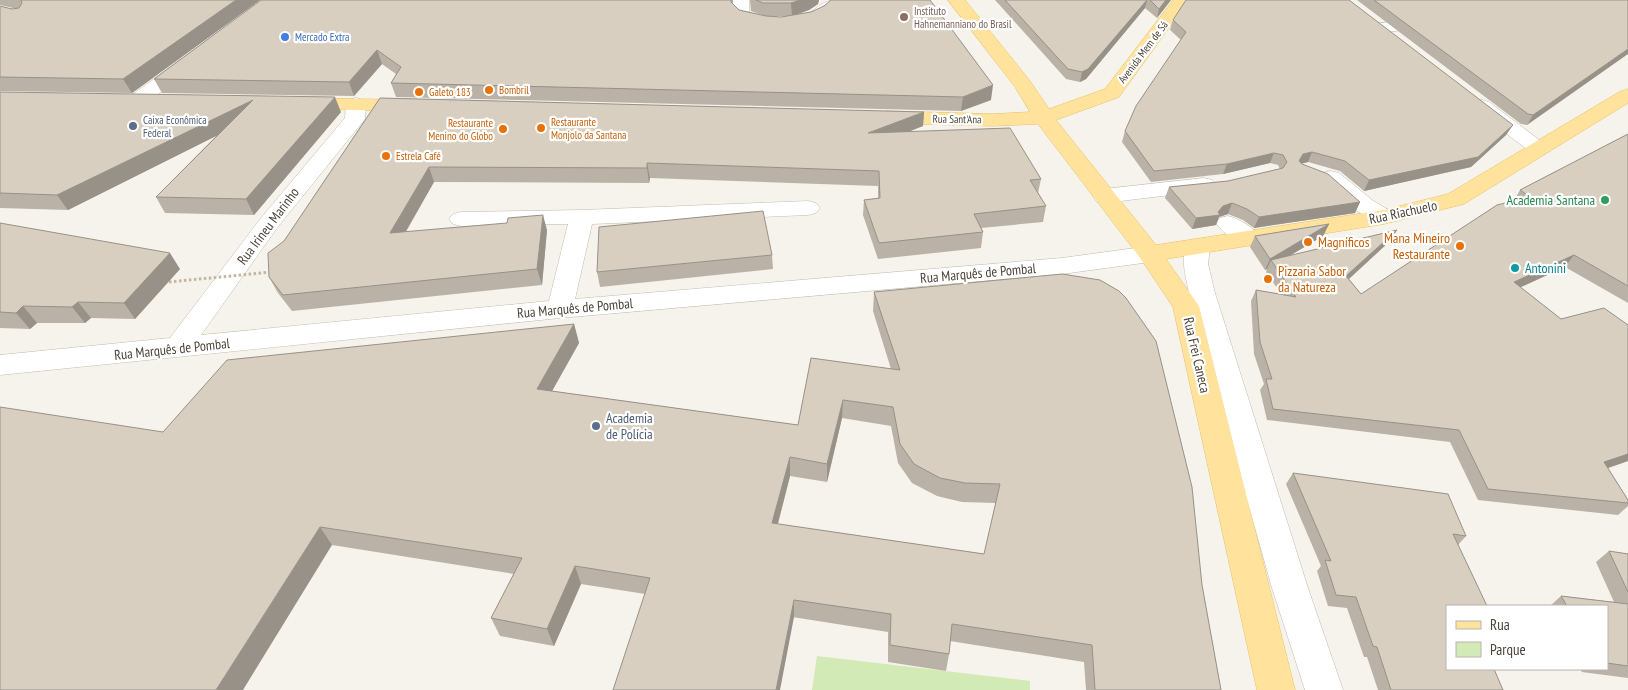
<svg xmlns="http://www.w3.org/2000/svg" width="1628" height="690" font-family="'PT Sans Narrow',sans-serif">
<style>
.green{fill:#d2eab5}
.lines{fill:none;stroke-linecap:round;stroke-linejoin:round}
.minor-casing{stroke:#c2bbae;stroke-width:1}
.major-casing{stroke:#e6c16a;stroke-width:1}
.minor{fill:#fff;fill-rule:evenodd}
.major{fill:#ffe39c;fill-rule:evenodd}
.path-bridge{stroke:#c4b79f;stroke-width:3;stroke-dasharray:2.5 2.5;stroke-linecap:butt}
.wall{fill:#bab2a6;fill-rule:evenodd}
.shaded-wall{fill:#979187}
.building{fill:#d8cfc1;stroke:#979187;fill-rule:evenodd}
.education-dot{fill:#8d6e63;stroke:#fff;stroke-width:2}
.shop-dot{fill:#3f7fe0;stroke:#fff;stroke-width:2}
.food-dot{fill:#e8710a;stroke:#fff;stroke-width:2}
.service-dot{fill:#5c6f8a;stroke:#fff;stroke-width:2}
.leisure-dot{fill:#2e9e5b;stroke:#fff;stroke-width:2}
.culture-dot{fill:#0f9aa8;stroke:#fff;stroke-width:2}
.labels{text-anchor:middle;stroke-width:4.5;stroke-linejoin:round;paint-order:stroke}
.far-education-label{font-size:11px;fill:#785e54;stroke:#fff;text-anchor:start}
.far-shop-label{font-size:11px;fill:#366cbe;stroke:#fff;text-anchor:start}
.far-street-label{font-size:11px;fill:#4b4439;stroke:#fff}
.far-food-label{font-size:11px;fill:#c56008;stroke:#fff;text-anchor:start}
.far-service-label{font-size:11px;fill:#4e5e75;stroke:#fff;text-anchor:start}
.leisure-label{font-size:14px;fill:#27864d;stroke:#fff;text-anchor:end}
.street-label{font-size:14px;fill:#4b4439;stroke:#fff}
.food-label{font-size:14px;fill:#c56008;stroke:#fff;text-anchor:start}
.culture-label{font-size:14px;fill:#0d838f;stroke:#fff;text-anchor:start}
.service-label{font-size:14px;fill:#4e5e75;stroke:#fff;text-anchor:start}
</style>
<rect width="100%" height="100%" fill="#f6f3ec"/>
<path class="green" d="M817,656L1030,681V690H812Z"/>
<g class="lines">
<defs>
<path id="minor" d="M4,0H24L22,3L0,14V2Z
M733,0H749V12L752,15C765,20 790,20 804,15C824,7 817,0 843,0C822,31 773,34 740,22L733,14Z
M1405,20L1411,21L1414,25L1411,29L1380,33L1374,32L1371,28L1374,24Z
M188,57L195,59L197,63L195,67L142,106H128L125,102L128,98L181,59Z
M356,98L363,100L366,104L365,119L277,228L201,335L549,301L568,224L461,226L453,224L449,219L453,214L461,212L582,210L808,201L816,203L820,208L816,213L808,215L592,224L575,299L1062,258L1150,246L1159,249L1162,254L1159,259L1150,262L1062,274L560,318L0,375V355L170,338L261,218L345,118L346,104L349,100Z
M1482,100L1489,102L1546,145L1550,149L1546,153L1539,155L1532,153L1475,110L1472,106L1475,102Z
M1331,171L1339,173L1372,200L1392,212L1396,217L1392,222C1372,227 1332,195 1320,178L1323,173Z
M1204,178L1212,180L1215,185L1212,190L1104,203L1096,201L1093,196L1096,191L1104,189Z
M1228,216C1240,219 1254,228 1261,238L1258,243C1242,247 1225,236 1216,223L1220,218Z
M1198,240L1207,242L1210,247L1208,264L1215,293L1308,588L1343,690H1305L1272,588L1189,293C1186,276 1179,257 1189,242Z"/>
<path id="major" d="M948,0H965L1030,81L1049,109L1105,89L1173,0H1189L1119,97L1056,120L1156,245L1384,210L1448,194L1621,91L1628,89V103L1464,204L1384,224L1166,259L1199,306L1295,690H1257L1173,307L1141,259L1038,124L992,126L886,123L879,121L876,117L879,113L886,111L992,114L1030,112L1015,87Z
M301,98L413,100L420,102L423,106L420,110L413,112L294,108L291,104L294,100Z"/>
</defs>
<use href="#minor" class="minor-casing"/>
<use href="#major" class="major-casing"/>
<use href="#minor" class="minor"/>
<use href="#major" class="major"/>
<path class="path-bridge" d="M169,282L272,272"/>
</g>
<path class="wall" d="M0,0H260L132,93L0,91V6L12,9H17L0,5Z
M261,0H733V4L739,10L762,15L751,11L750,0H819L818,4L809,10L798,14L991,100L961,111L396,97L391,83L396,74L382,64L354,96L162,93L154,79ZM765,16H786L781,17Z
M995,0H1171L1157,18L1145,8L1086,79L1080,82L1066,79Z
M1357,0H1628L1527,125L1521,124Z
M1173,20L1513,125L1506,135L1471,167L1364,191L1340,171L1308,162L1301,164L1360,202L1355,213L1254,228L1243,220L1228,214L1219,217L1216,225L1192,229L1165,198L1169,187L1228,181L1280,169L1278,165L1270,163L1223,174L1151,182L1122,142L1125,131L1181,40L1170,30Z
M0,92L341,112L254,215L165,213L156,197L216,136L68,210L0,208Z
M380,98L924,112L923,126L909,131L1041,179L1038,193L1046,206L1043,222L981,228L983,232L981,248L878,259L863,215L864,200L878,198V186L650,178L649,183L434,182L406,232L547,230L542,285L292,311L278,293L269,277L284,241Z
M1628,134V303L1565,267L1520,287L1561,319L1628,325V461L1608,468L1628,500V506L1618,515L1478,500L1450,442L1267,420L1260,390L1264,384L1254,354L1251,301L1256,290L1281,294L1266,272L1267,269L1265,270L1250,247L1255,236L1329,224L1323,236L1289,256L1397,230L1390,241L1349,279L1361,294L1514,201L1520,190Z
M0,223L180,269L135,319L91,318L85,323H37L30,329L0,328Z
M772,255L773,269L600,287L597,272Z
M874,292L1202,585L1221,690H1086L1084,662L950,641L949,654L946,671L888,662V632L581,584L554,646L500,636L491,618L514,574L332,545L163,432L574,324L579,343L552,391L798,425L891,369L873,311ZM842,418L891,426L898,463L912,483L937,496L962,502L996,503L984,554L778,524L790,476L827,482Z
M1293,473L1466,536L1458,545L1447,606L1503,690H1378L1367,657H1364L1347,608L1328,606L1317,571L1321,566L1286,484Z
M1609,551L1628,554V678L1582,672L1580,669H1607V606H1550L1561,596L1614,602L1596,562Z"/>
<path class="shaded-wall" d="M236,0H260L132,93L123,79Z
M800,0H819L818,4L809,10L792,16L791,3Z
M1147,0L1145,8L1086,79L1080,82L1082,72Z
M1166,0H1171L1157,18L1159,9Z
M1628,49V54L1527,125L1533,115Z
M377,50L382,64L354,96L349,82Z
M993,85L991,100L961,111L963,97Z
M335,97L341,112L254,215L246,199Z
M253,100L260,114L68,210L57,195Z
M924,112L923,126L868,148V133Z
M1513,125L1506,135L1471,167L1364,191L1369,180Z
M1312,152L1308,162L1299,164V161L1303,154Z
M1274,153L1270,163L1223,174L1227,164Z
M647,163L650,178L649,183L647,168Z
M429,167L434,182L396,248L390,233Z
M1360,202L1355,213L1254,228L1259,217Z
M1232,203L1228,214L1219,217L1216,225L1192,229L1196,218L1218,212L1223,206Z
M543,215L547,230L542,285L537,269Z
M1329,224L1323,236L1274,265L1271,260L1267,269L1265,270L1270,259Z
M1397,230L1390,241L1340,287L1346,276Z
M170,253L180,269L135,319L124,303Z
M1574,255L1565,267L1506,294L1514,282Z
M78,302L91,318L85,323L72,307Z
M23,306L37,323L30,329L16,313Z
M574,324L579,343L543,407L537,389Z
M843,400L842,418L827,482V464Z
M1628,454V461L1593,473L1604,462Z
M790,457V476L773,542L772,523Z
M320,527L332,545L243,690H216Z
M575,566L581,584L554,646L547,629Z
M794,600V617L780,690H776Z"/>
<path class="building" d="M21,0H236L123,79L0,77V6L12,9L19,8L22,3Z
M261,0H731V2L739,10L766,16L781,17L811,12L824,6L831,0H930L993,85L963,97L391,83L401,67L377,50L349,82L154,79Z
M756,0H800L791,3H763Z
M1005,0H1147L1088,69L1082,72L1068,69Z
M1150,0H1166L1159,9Z
M1186,0H1349L1513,125L1478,157L1369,180L1345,161L1312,152L1303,154L1299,161L1302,164L1328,174L1360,202L1259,217L1247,209L1232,203L1223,206L1218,212L1220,215L1196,218L1169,187L1228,181L1283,168L1287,162L1283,155L1274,153L1227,164L1154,171L1125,131L1136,106L1186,32L1173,20Z
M1374,0H1628V49L1533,115L1528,114Z
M0,92L335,97L246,199L156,197L253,100L57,195L0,193Z
M380,98L924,112L868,133L1010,128L1041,179L1030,180L1046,206L974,214L983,232L879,243L864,200L880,198L879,171L647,163V168L429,167L390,233L507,223L508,218L543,215L537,269L283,295L269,277L268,253L284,241Z
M1628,134V286L1574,255L1514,282L1561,319L1604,308L1628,325V454L1604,462L1628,500V503L1488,489L1459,430L1273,409L1266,379H1272L1260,342L1256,290L1296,297L1271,260L1397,230L1346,276L1361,294L1497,205L1530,197L1520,190Z
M763,211L772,255L597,272L599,227Z
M0,223L170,253L124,303L78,302L72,307L23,306L16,313L0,312Z
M1329,224L1270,259L1255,236Z
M1062,274L1100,280L1119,291L1126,298L1156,341L1192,487L1202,585L1221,690H1095L1092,645L952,624L949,654L890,645L891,614L794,600L776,690H613L650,578L575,566L547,629L491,618L522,558L320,527L216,690H0V407L163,432L227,360L574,324L537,389L798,425L811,358L900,370L874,292ZM843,400L893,407L900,444L914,464L940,478L965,483L1000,484L984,554L772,523L790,457L827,464Z
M1293,473L1448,494L1466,536L1453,534L1487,606H1447V669H1494L1503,690H1391L1377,647L1373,646L1356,597L1336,595L1325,560L1331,561Z
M1609,551L1628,554V592Z
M1561,596L1628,604V666L1607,663V606H1567Z"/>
<circle class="education-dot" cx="904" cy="17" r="5"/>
<circle class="shop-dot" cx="285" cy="37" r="5"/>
<g class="food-dot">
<circle cx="489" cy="90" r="5"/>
<circle cx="419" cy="92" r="5"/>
<circle cx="541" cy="128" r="5"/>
<circle cx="503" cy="129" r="5"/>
<circle cx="386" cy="156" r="5"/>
<circle cx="1308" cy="242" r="5"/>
<circle cx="1460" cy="246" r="5"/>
<circle cx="1268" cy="279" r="5"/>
</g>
<g class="service-dot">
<circle cx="133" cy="126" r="5"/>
<circle cx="596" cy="426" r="5"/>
</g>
<circle class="leisure-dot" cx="1605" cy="200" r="5"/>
<circle class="culture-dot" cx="1515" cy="268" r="5"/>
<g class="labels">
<g class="far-education-label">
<text x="914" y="15">Instituto<tspan x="914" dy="13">Hahnemanniano do Brasil</tspan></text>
</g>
<g class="far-shop-label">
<text x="295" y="41">Mercado Extra</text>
</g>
<g class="far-street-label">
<text transform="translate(1143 52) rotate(-53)" y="4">Avenida Mem de Sá</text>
<text transform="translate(957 119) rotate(1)" y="4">Rua Sant'Ana</text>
</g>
<g class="far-food-label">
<text x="499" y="94">Bombril</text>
<text x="429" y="96">Galeto 183</text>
<text x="551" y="126">Restaurante<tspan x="551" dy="13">Monjolo da Santana</tspan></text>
<text x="493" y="127" text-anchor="end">Restaurante<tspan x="493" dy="13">Menino do Globo</tspan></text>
<text x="396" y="160">Estrela Café</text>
</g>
<g class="far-service-label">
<text x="143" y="124">Caixa Econômica<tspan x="143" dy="13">Federal</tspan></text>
</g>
<g class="leisure-label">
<text x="1595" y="205">Academia Santana</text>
</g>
<g class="street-label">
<text transform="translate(1403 212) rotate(-12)" y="5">Rua Riachuelo</text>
<text transform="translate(268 226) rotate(-53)" y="5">Rua Irineu Marinho</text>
<text transform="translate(978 273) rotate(-5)" y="5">Rua Marquês de Pombal</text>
<text transform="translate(575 308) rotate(-5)" y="5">Rua Marquês de Pombal</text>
<text transform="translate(172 349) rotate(-6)" y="5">Rua Marquês de Pombal</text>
<text transform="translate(1197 355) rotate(77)" y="5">Rua Frei Caneca</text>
</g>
<g class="food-label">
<text x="1450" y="243" text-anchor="end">Mana Mineiro<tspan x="1450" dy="16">Restaurante</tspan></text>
<text x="1318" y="247">Magníficos</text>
<text x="1278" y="276">Pizzaria Sabor<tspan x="1278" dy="16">da Natureza</tspan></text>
</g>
<g class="culture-label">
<text x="1525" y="273">Antonini</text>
</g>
<g class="service-label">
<text x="606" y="423">Academia<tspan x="606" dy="16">de Polícia</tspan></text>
</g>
</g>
<rect x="1446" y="605" width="162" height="65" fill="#ffffff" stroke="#b7b4b0"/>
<rect x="1456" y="621" width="25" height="8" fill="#ffe39c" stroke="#b7b4b0"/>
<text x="1490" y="630" font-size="15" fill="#4b4439">Rua</text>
<rect x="1456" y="642" width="25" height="15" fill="#d2eab5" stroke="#b7b4b0"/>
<text x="1490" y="655" font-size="15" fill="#4b4439">Parque</text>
</svg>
